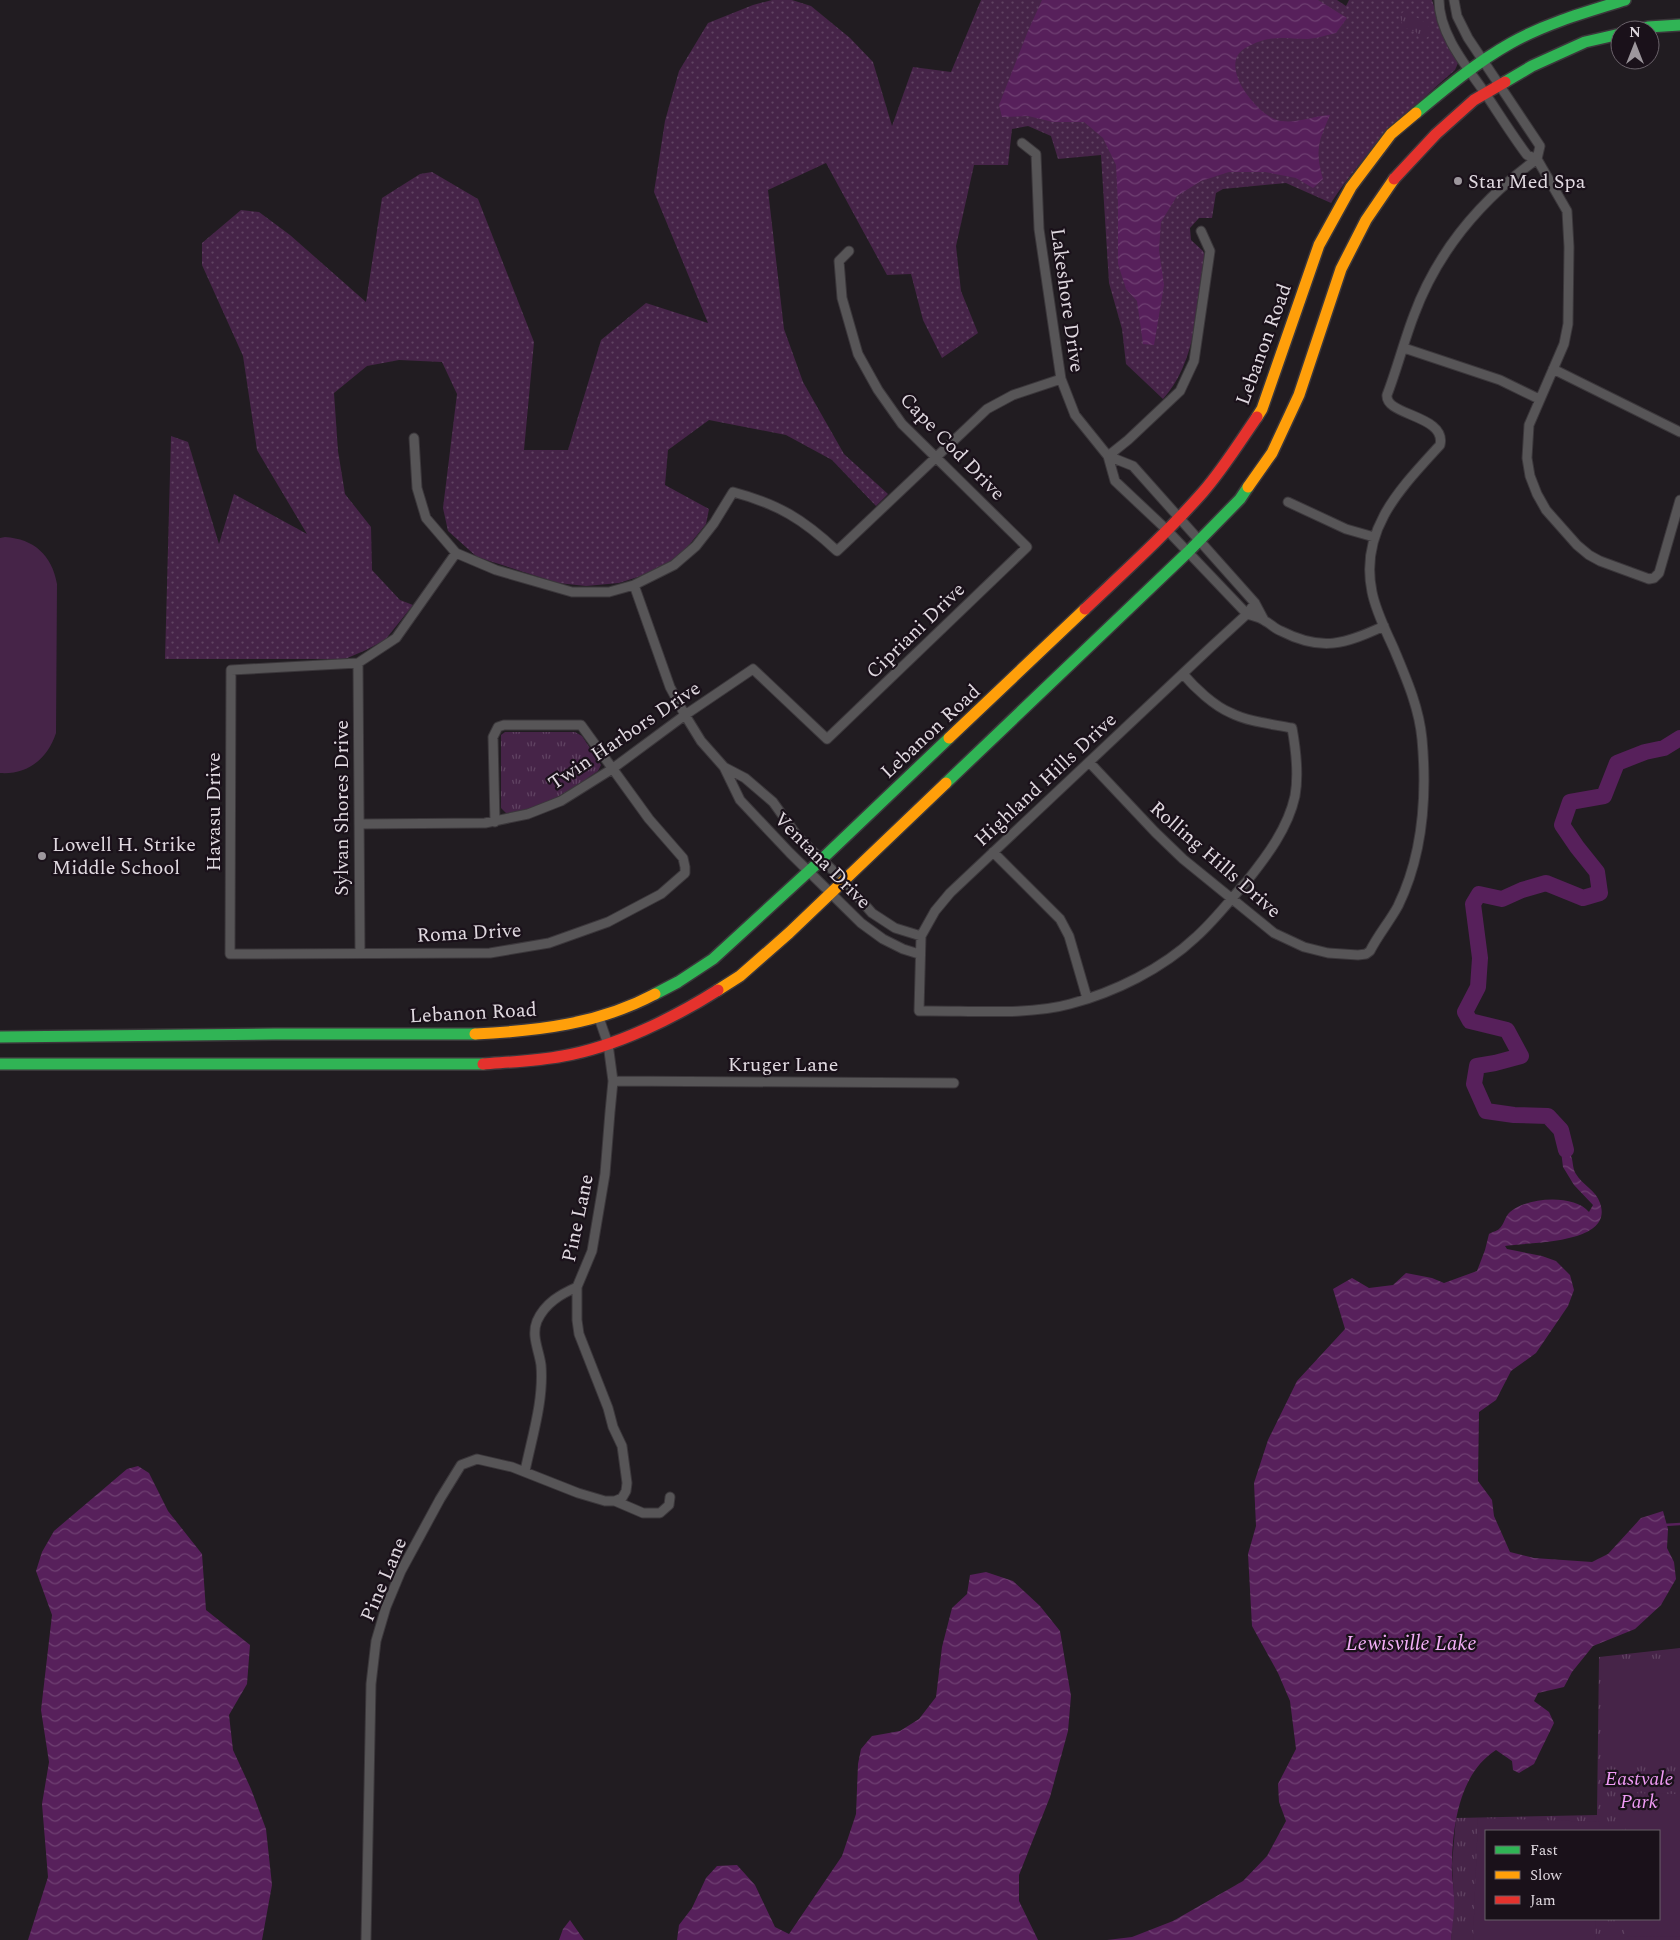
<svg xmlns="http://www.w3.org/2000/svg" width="1680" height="1940" font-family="Spectral,serif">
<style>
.grass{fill:url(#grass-dots)}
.park{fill:url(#park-tufts);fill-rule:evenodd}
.pitch{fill:#462448}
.water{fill:url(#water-waves)}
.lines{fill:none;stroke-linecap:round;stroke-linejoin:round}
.stream{stroke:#57205b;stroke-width:2.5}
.river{stroke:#57205b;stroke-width:16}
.street-casing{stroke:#3b373b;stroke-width:11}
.fast-casing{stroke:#3b373b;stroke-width:14}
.slow-casing{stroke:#3b373b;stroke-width:14}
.jam-casing{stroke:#3b373b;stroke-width:14}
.street{stroke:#575557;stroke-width:9}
.fast{stroke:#30b455;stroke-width:11}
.slow{stroke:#ff9f0a;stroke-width:11}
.jam{stroke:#e5322d;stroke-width:11}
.poi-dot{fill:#9d979d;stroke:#1a111a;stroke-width:2}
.labels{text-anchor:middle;stroke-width:4.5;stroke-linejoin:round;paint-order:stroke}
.poi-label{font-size:20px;fill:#e0d9e0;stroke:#1a111a;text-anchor:start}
.street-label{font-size:20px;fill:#e0d9e0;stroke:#1a111a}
.park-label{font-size:20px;font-style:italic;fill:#f09bf5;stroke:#1a111a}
.water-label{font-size:21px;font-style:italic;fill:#f3aef7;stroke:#1a111a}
</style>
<defs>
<pattern id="grass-dots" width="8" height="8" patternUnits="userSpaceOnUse" patternTransform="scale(1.25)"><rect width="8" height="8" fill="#462448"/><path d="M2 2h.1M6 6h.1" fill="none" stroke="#604362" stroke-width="1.8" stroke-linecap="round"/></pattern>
<pattern id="park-tufts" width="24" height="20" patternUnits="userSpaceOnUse" patternTransform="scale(1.25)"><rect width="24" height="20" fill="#462448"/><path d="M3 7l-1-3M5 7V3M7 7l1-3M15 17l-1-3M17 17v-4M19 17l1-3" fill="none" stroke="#604362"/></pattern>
<pattern id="water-waves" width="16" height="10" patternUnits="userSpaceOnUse" patternTransform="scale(1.25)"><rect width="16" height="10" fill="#57205b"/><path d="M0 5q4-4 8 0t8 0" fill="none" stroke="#6f4072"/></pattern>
</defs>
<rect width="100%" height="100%" fill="#211c21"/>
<path class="grass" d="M772,0H792L811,6L850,38L873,62L892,126L913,67L951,72L981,0H1337L1346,6L1349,0H1432L1438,19L1458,63L1455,70C1409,110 1364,152 1331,203L1286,183L1223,189L1216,193L1212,218H1199L1190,228L1191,240L1203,251L1205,256C1199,302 1196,363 1163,399L1126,364L1122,329L1109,283L1101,155L1058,159L1051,136L1028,126L1012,129L1008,165H974L956,246L961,291L978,333L942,358L923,320L911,274L887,275L826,163L768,190L784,329L803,382L844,454L888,494L876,506L832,460L786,435L709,420L668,450L665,485L709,509L706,524L685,550L668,563L641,576L619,583L586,586L558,583L477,557L448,531L443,508L457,394L442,362L399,360L367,366L334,393L338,451L345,494L371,527L372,570L400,600L413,605L385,640L366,650L345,659H165L171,436L188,442L219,544L234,494L307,534L257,450L243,356L202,265V243L241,210L259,212L290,235L366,302L382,198L420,174L432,172L478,199L534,342L524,450H568L601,340L646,303L708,323L654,192L665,121L679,71L708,23L753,5Z"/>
<path class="park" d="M1403,12C1409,12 1426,22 1429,27C1431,29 1430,32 1430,35L1425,39L1419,38L1416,32L1403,27L1400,16Z
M505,732H575L582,736L601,765L598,771C570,790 541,812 506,813L501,808V735Z
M1680,1648V1940H1451L1454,1899L1452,1864L1456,1818L1597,1815L1599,1657ZM1486,1831H1659V1919H1486Z"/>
<path class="pitch" d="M5,537C34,539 52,555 57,584L56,733C48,758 28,775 0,773V538Z
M1606,1662H1680V1765H1606Z
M1626,1793L1680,1794V1937L1625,1936V1919H1659V1831H1626Z
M1478,1818L1600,1822L1599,1831H1486V1919H1596L1595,1940H1473Z"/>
<path class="water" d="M1042,0H1318L1347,18L1336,33C1327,35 1315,39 1306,39C1282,38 1269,35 1247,47C1216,63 1254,110 1274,119C1292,126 1312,116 1330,115C1318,142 1315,151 1323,179L1313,188L1296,178L1265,172H1229L1201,181L1177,196L1161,222L1159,250L1164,285L1154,345L1143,344L1137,301L1126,289L1118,264V203L1116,165L1103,138L1084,122H1053L1028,116L1002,117L999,105L1028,31Z
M1561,1130C1564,1139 1569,1149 1572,1159C1573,1163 1573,1170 1576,1174C1582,1185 1596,1190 1600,1203C1615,1245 1527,1242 1505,1246L1507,1249L1542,1256L1556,1261L1570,1275L1574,1290L1568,1306L1536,1353L1511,1371L1496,1400L1479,1412L1478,1481L1492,1500L1494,1516L1510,1552L1534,1558L1592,1562L1608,1554L1641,1518L1663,1511L1668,1529L1667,1548L1674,1562L1676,1579L1661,1605L1635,1629L1593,1646L1572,1672L1564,1687L1538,1693L1534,1701L1549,1712L1554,1723L1534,1764L1519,1773L1513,1770L1512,1761L1496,1750C1460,1773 1453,1823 1452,1863C1451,1875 1454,1886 1454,1898C1455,1912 1452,1926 1451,1940H1107L1132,1937L1173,1921L1243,1881L1267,1856L1286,1821L1279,1802L1278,1784L1296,1749L1290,1701L1278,1673L1252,1626L1248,1554L1256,1526L1254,1483L1268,1440L1297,1381L1345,1329L1333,1289L1352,1278L1369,1288L1393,1285L1406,1273L1432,1278L1444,1283L1477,1271L1485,1250L1489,1234C1492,1232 1497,1231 1499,1229C1504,1225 1505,1216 1510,1212C1527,1197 1574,1194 1589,1212L1593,1205L1574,1185L1563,1167L1559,1135Z
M138,1466L149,1473L168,1511L202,1554L206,1610L250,1645L247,1684L229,1715L233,1750L251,1789L266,1829L272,1885L262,1940H28L48,1877L42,1804L49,1762L41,1710L52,1615L36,1571L42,1552L54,1531L127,1469Z
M986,1572L1013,1581L1040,1606L1060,1631L1071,1696L1068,1731L1050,1797L1019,1875V1901L1038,1940H677L679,1925L692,1908L706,1878L717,1866L737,1865L755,1885L775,1927L789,1934L842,1856L856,1814L858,1764L861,1749L872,1736L900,1731L919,1719L936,1697L942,1647L952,1608L967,1594L970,1575Z
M570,1920L584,1940H559L563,1929Z"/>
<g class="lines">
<path class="stream" d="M1664,1525L1680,1524"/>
<path class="river" d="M1566,1150L1561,1130L1548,1116L1514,1115L1486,1111L1474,1084L1477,1066L1495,1063L1521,1056L1507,1030L1470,1021L1465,1012L1478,987L1480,958L1473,904L1479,894L1502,899L1522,890L1546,883L1583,898L1600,893L1597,872L1577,847L1562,825L1570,802L1604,796L1617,763L1645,752L1664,748L1680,738"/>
<defs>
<path id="street" d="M1439,0C1439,34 1467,67 1485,93C1499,114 1512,135 1527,155L1537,159L1567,211L1569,247L1568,324L1564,344L1529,425L1527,458L1530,476L1537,494L1546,510L1577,545L1589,555L1600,561L1649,579L1654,578L1659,573L1680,500
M1454,0L1457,16L1468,38L1540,146L1537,159
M1022,143L1036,154L1039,229L1061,379L1075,415L1108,456L1115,481L1167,530L1247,614C1253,616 1260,617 1265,621C1271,624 1275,629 1281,631C1322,652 1345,644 1384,626
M1404,348L1500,380L1539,399
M1553,369L1680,432
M414,438L417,488L426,518L456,553L496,570L572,592H609L634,585L674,565L696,546L714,523L733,492C778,504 803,519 837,551L987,409L1013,395L1061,379
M1108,456L1128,440L1180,391L1194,361L1210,251L1201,231
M1108,456L1133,466L1255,603L1264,620
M1288,502L1346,529L1374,537
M456,553L396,638L358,663L231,670L230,954L490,953L549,943L608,922L661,894L685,873V867L683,858L649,819L581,725H504L498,727L493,737L495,822
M634,585L670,687L685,715L701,741L724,767L740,800L790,853L861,923L883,939L903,949L919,954
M358,663L360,953
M1183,674C1195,688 1214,706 1231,713C1249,722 1272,724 1292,728C1296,750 1299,774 1295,796C1288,828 1267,856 1247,881C1230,900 1215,920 1196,937C1162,969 1115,992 1070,1004C1027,1016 965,1010 919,1011L921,936L935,911L950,893L1211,647L1247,614L1255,603
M1089,762L1155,832L1183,859L1274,933L1304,947L1328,953L1358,955L1366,954L1370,951C1378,935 1390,921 1398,906C1423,855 1427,794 1422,739C1419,707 1406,678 1394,649C1386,631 1376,612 1372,592C1359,529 1401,488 1440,445C1447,415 1385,416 1387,395C1397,369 1404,341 1414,315C1438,250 1482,199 1537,159
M724,767L745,778L773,802L798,837L843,880L872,913L895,928L921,936
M359,824L485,823L528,814L561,801L612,769L685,715L753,669L827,739L1027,547L902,424L878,390L858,354L842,298L839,261L849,251
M993,852L1060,919L1069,936L1087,998
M599,1018L608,1044L613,1081L610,1112L605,1174L592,1251L577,1287V1320L579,1334L608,1408L613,1427L622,1446L627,1483L626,1491L622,1498L615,1501
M613,1081L954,1083
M525,1471C532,1437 544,1400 541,1365C539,1350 531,1336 537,1321C545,1303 561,1294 577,1287
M366,1940L371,1684L376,1641L386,1607L401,1571L440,1499L461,1465L477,1459L512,1467L578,1493L605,1501H615L643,1513H660L669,1505L670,1497"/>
<path id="fast" d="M1635,30L1648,27L1680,25
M1505,82L1532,66L1585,42L1620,34
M1416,113C1446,88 1477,62 1511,43C1547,23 1586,12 1625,0
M946,783L1188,552L1240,499L1248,487
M655,994L678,982L713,959L821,860L949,738
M0,1037L275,1034H475
M0,1064H483"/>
<path id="slow" d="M1257,417L1262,409L1319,245L1351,187L1391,134L1416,113
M1248,487L1272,453L1299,395L1341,269L1366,220L1394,179
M949,738L1085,609
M718,990L740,976L789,933L946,783
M475,1034C537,1031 599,1024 655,994"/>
<path id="jam" d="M1394,179L1436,134L1474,100L1505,82
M1085,609C1125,571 1166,534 1203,492C1223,469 1239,443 1257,417
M483,1064C509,1062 537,1061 563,1056C615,1047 674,1018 718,990"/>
</defs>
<use href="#street" class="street-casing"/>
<use href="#fast" class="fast-casing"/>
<use href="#slow" class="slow-casing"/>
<use href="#jam" class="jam-casing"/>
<use href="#street" class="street"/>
<use href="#fast" class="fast"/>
<use href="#slow" class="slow"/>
<use href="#jam" class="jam"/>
</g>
<g class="poi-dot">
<circle cx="1458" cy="181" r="5"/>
<circle cx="42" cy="856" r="5"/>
</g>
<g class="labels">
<g class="poi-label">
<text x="1468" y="188">Star Med Spa</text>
<text x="52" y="851">Lowell H. Strike<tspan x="52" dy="23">Middle School</tspan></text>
</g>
<g class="street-label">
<text transform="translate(1068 300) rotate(82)" y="7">Lakeshore Drive</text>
<text transform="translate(1263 344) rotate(-70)" y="7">Lebanon Road</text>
<text transform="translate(953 446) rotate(46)" y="7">Cape Cod Drive</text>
<text transform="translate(915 630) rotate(-44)" y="7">Cipriani Drive</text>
<text transform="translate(930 731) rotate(-43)" y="7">Lebanon Road</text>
<text transform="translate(624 735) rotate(-34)" y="7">Twin Harbors Drive</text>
<text transform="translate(1045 779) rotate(-43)" y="7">Highland Hills Drive</text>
<text transform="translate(341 808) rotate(-90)" y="7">Sylvan Shores Drive</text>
<text transform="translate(213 812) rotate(-90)" y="7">Havasu Drive</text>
<text transform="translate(1216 859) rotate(41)" y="7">Rolling Hills Drive</text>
<text transform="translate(823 860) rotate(45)" y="7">Ventana Drive</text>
<text transform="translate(469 932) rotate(-3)" y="7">Roma Drive</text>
<text transform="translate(473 1012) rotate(-3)" y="7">Lebanon Road</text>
<text x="783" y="1071">Kruger Lane</text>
<text transform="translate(577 1218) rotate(-78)" y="7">Pine Lane</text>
<text transform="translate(383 1579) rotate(-67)" y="7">Pine Lane</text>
</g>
<g class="park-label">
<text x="1639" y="1785">Eastvale<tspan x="1639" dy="23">Park</tspan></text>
</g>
<g class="water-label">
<text x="1411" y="1650">Lewisville Lake</text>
</g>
</g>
<rect x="1485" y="1830" width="175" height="90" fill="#1a111a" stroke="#696169"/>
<rect x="1495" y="1846" width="25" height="8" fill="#30b455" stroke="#696169"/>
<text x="1530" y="1855" font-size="15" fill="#e0d9e0">Fast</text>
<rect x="1495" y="1871" width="25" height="8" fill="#ff9f0a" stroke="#696169"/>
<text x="1530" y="1880" font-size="15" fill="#e0d9e0">Slow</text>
<rect x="1495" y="1896" width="25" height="8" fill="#e5322d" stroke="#696169"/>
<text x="1530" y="1905" font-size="15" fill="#e0d9e0">Jam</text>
<g transform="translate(1635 45)"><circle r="24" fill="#1a111a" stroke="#696169"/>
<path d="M0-4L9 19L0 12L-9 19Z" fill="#9d979d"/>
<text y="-8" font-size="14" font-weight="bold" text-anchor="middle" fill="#e0d9e0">N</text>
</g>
</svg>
